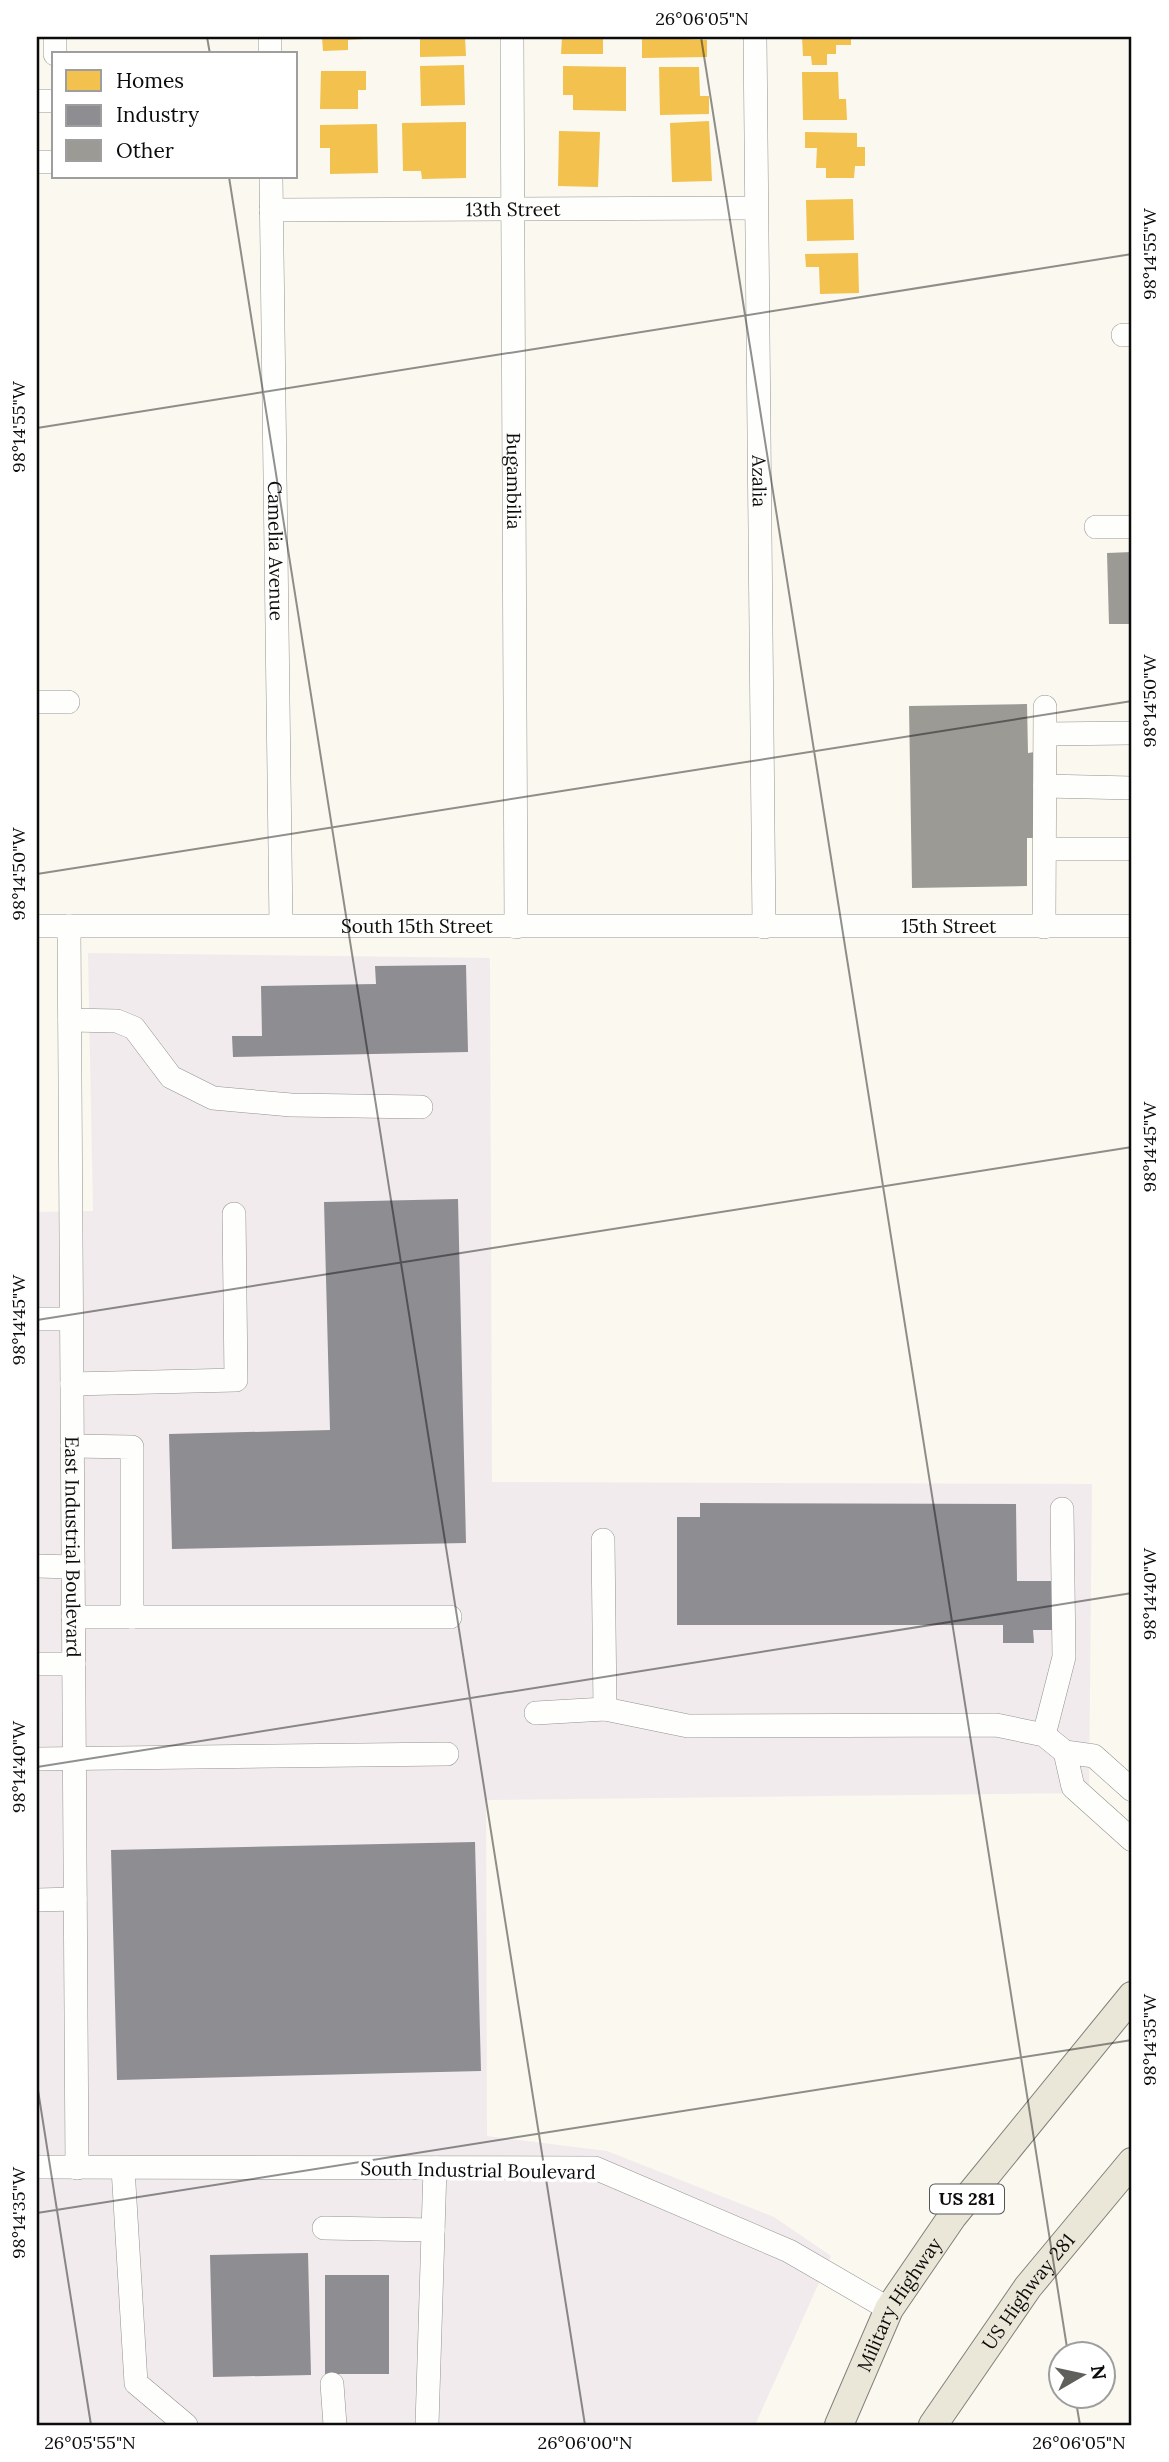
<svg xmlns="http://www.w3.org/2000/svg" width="1169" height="2462" font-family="Lora,serif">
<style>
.industrial{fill:#f1ebed}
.homes{fill:#f2c14e}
.industry{fill:#8d8d92}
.building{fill:#9c9a95}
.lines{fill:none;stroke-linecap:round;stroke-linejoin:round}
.minor-casing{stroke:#93928e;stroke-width:24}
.major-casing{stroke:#80807c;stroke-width:30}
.minor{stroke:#fefefd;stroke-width:23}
.major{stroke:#ebe7d8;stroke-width:28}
.ticks{fill:none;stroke:#0c0c0c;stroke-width:2;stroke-opacity:0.45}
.labels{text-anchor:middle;stroke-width:7;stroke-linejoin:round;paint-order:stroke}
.shield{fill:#fff;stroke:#555;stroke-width:2}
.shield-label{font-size:18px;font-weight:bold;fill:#0c0c0c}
.street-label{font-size:19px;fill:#0c0c0c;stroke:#fff}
.neatline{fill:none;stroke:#0c0c0c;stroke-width:2.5}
.ticks-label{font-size:18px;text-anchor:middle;fill:#0c0c0c}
</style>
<rect width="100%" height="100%" fill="#faf8ef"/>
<path class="industrial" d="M88,953L490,958L492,1482L1092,1484L1089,1793L486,1800L487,2136L607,2151L774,2217L831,2256L755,2425H37V1212L93,1211Z"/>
<path class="homes" d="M322,37H364V39L348,40V50L323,51Z
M420,37H465L466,56L420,57Z
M562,37H603V54H561Z
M642,37L707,40V57L642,58Z
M802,37H851V45H836V54H827V65H812L811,56H803Z
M464,65L465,105L421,106L420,66Z
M563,66L626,67V111L573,110V95H563Z
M659,67H699L700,96H709V114L660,115Z
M321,71H366V90H358V109H320Z
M802,72H838L839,99H846L847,120H803Z
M709,121L712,181L672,182L670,123Z
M466,122V178L422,179L421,171H403L402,123Z
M377,124L378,173L330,174V148H320V125Z
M559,131L600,132L598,187L558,186Z
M805,132L857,133V147H865V166H855L854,178H826V168H816L817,148H805Z
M853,199L854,240L807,241L806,200Z
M858,253L859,293L820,294L819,267H806L805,254Z"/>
<path class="industry" d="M466,965L468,1052L233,1057L232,1036H262L261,986L376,984L375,966Z
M458,1199L466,1543L172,1549L169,1434L330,1430L324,1202Z
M700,1503L1016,1504L1017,1581H1053V1630H1033L1034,1643H1003V1625H677V1517H700Z
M475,1842L481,2071L117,2080L111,1850Z
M308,2253L311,2375L213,2377L210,2255Z
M325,2275H389V2374H325Z"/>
<path class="building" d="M1132,552V624H1109L1107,553Z
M1027,704L1028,753L1035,752L1036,838H1027V886L912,888L909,706Z"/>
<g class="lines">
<defs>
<g id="minor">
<path d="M55,37V54"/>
<path d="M270,37V54"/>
<path id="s1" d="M512,37L516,927"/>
<path id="s2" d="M755,37L764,927"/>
<path d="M37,101H54"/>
<path d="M37,162H54"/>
<path id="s3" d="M271,177L281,925"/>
<path id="s4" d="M271,210L755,208"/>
<path d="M1123,335H1132"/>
<path d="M1096,527H1132"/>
<path d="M37,702H68"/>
<path d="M1046,734L1132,733"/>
<path d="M1045,786L1132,788"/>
<path d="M1045,849H1132"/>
<path id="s5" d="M37,926H1132"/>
<path id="s6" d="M69,926L77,2168"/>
<path d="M1044,927L1045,707"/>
<path d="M70,1020L117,1021L134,1028L171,1077L213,1098L291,1105L421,1107"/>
<path d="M37,1319H71"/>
<path d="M72,1384L236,1380L234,1214"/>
<path d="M72,1446L132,1447V1617"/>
<path d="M603,1540L605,1709"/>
<path d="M37,1566L73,1567"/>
<path d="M73,1617H450"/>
<path d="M37,1664H74"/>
<path d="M536,1713L605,1709L688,1726L996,1725L1044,1735L1065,1752L1094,1756L1132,1790"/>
<path d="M1044,1735L1064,1657L1062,1509"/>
<path d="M1065,1752L1073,1787L1132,1840"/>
<path d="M37,1759L447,1754"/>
<path d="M37,1900L75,1899"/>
<path d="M37,2167L595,2168L789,2251L889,2309"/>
<path d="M123,2168L136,2383L186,2425"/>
<path d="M324,2228L433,2230"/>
<path d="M332,2384L335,2425"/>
<path d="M427,2425L435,2168"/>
</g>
<g id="major">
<path id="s7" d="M839,2425L889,2309L952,2217L1132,1996"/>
<path id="s8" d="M933,2425L1028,2287L1132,2162"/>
</g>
</defs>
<use href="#minor" class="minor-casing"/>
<use href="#major" class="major-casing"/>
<use href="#minor" class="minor"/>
<use href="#major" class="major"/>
</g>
<path class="ticks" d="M207,37L210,54M701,37L1068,2354M229,177L585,2425M37,428L1132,254M37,874L1132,701M37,1320L1132,1147M37,1767L1132,1593M37,2084L91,2425M37,2213L1132,2040M1075,2396L1080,2425"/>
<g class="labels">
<rect class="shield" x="930" y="2184.5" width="74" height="29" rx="5"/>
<g class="shield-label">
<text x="967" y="2205">US 281</text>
</g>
<g class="street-label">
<text dy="7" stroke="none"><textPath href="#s4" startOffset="242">13th Street</textPath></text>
<text dy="7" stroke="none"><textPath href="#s1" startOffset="444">Bugambilia</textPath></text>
<text dy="7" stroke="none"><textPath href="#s2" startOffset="444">Azalia</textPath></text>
<text dy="7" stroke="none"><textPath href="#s3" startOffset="374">Camelia Avenue</textPath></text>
<text dy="7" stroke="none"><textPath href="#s5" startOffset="380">South 15th Street</textPath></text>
<text dy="7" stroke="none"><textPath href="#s5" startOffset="912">15th Street</textPath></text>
<text dy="7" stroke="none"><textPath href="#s6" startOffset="621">East Industrial Boulevard</textPath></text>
<text transform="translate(478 2170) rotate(1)" y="7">South Industrial Boulevard</text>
<text dy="7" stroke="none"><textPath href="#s8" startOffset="164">US Highway 281</textPath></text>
<text dy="7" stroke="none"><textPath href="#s7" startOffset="135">Military Highway</textPath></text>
</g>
</g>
<rect width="1169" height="2462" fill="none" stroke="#ffffff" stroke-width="77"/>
<rect x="52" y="52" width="245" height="126" fill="#ffffff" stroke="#9e9e9e" stroke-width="2"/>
<rect x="66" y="70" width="35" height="21" fill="#f2c14e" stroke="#9e9e9e" stroke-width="2"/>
<text x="116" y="88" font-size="21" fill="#0c0c0c">Homes</text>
<rect x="66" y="105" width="35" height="21" fill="#8d8d92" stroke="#9e9e9e" stroke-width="2"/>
<text x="116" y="122" font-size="21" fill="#0c0c0c">Industry</text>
<rect x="66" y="140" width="35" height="21" fill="#9c9a95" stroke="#9e9e9e" stroke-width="2"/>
<text x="116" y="158" font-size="21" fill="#0c0c0c">Other</text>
<g transform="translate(1082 2375) rotate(81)"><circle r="33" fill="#ffffff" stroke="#9e9e9e" stroke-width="2"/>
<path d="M0-5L12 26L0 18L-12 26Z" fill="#5f5f5b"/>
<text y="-10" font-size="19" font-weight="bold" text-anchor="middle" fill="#0c0c0c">N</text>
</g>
<rect x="38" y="38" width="1092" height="2386" class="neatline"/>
<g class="ticks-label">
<text x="702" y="25">26°06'05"N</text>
<text transform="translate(1150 254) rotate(-90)" y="6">98°14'55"W</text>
<text transform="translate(19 427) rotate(-90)" y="6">98°14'55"W</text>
<text transform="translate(1150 701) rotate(-90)" y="6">98°14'50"W</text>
<text transform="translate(19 874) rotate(-90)" y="6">98°14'50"W</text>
<text transform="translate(1150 1147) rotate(-90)" y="6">98°14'45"W</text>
<text transform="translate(19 1320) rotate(-90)" y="6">98°14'45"W</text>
<text transform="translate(1150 1594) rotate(-90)" y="6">98°14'40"W</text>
<text transform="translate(19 1767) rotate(-90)" y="6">98°14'40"W</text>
<text transform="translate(1150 2040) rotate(-90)" y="6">98°14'35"W</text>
<text transform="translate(19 2213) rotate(-90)" y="6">98°14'35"W</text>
<text x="90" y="2449">26°05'55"N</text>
<text x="585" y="2449">26°06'00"N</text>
<text x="1079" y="2449">26°06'05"N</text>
</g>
</svg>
